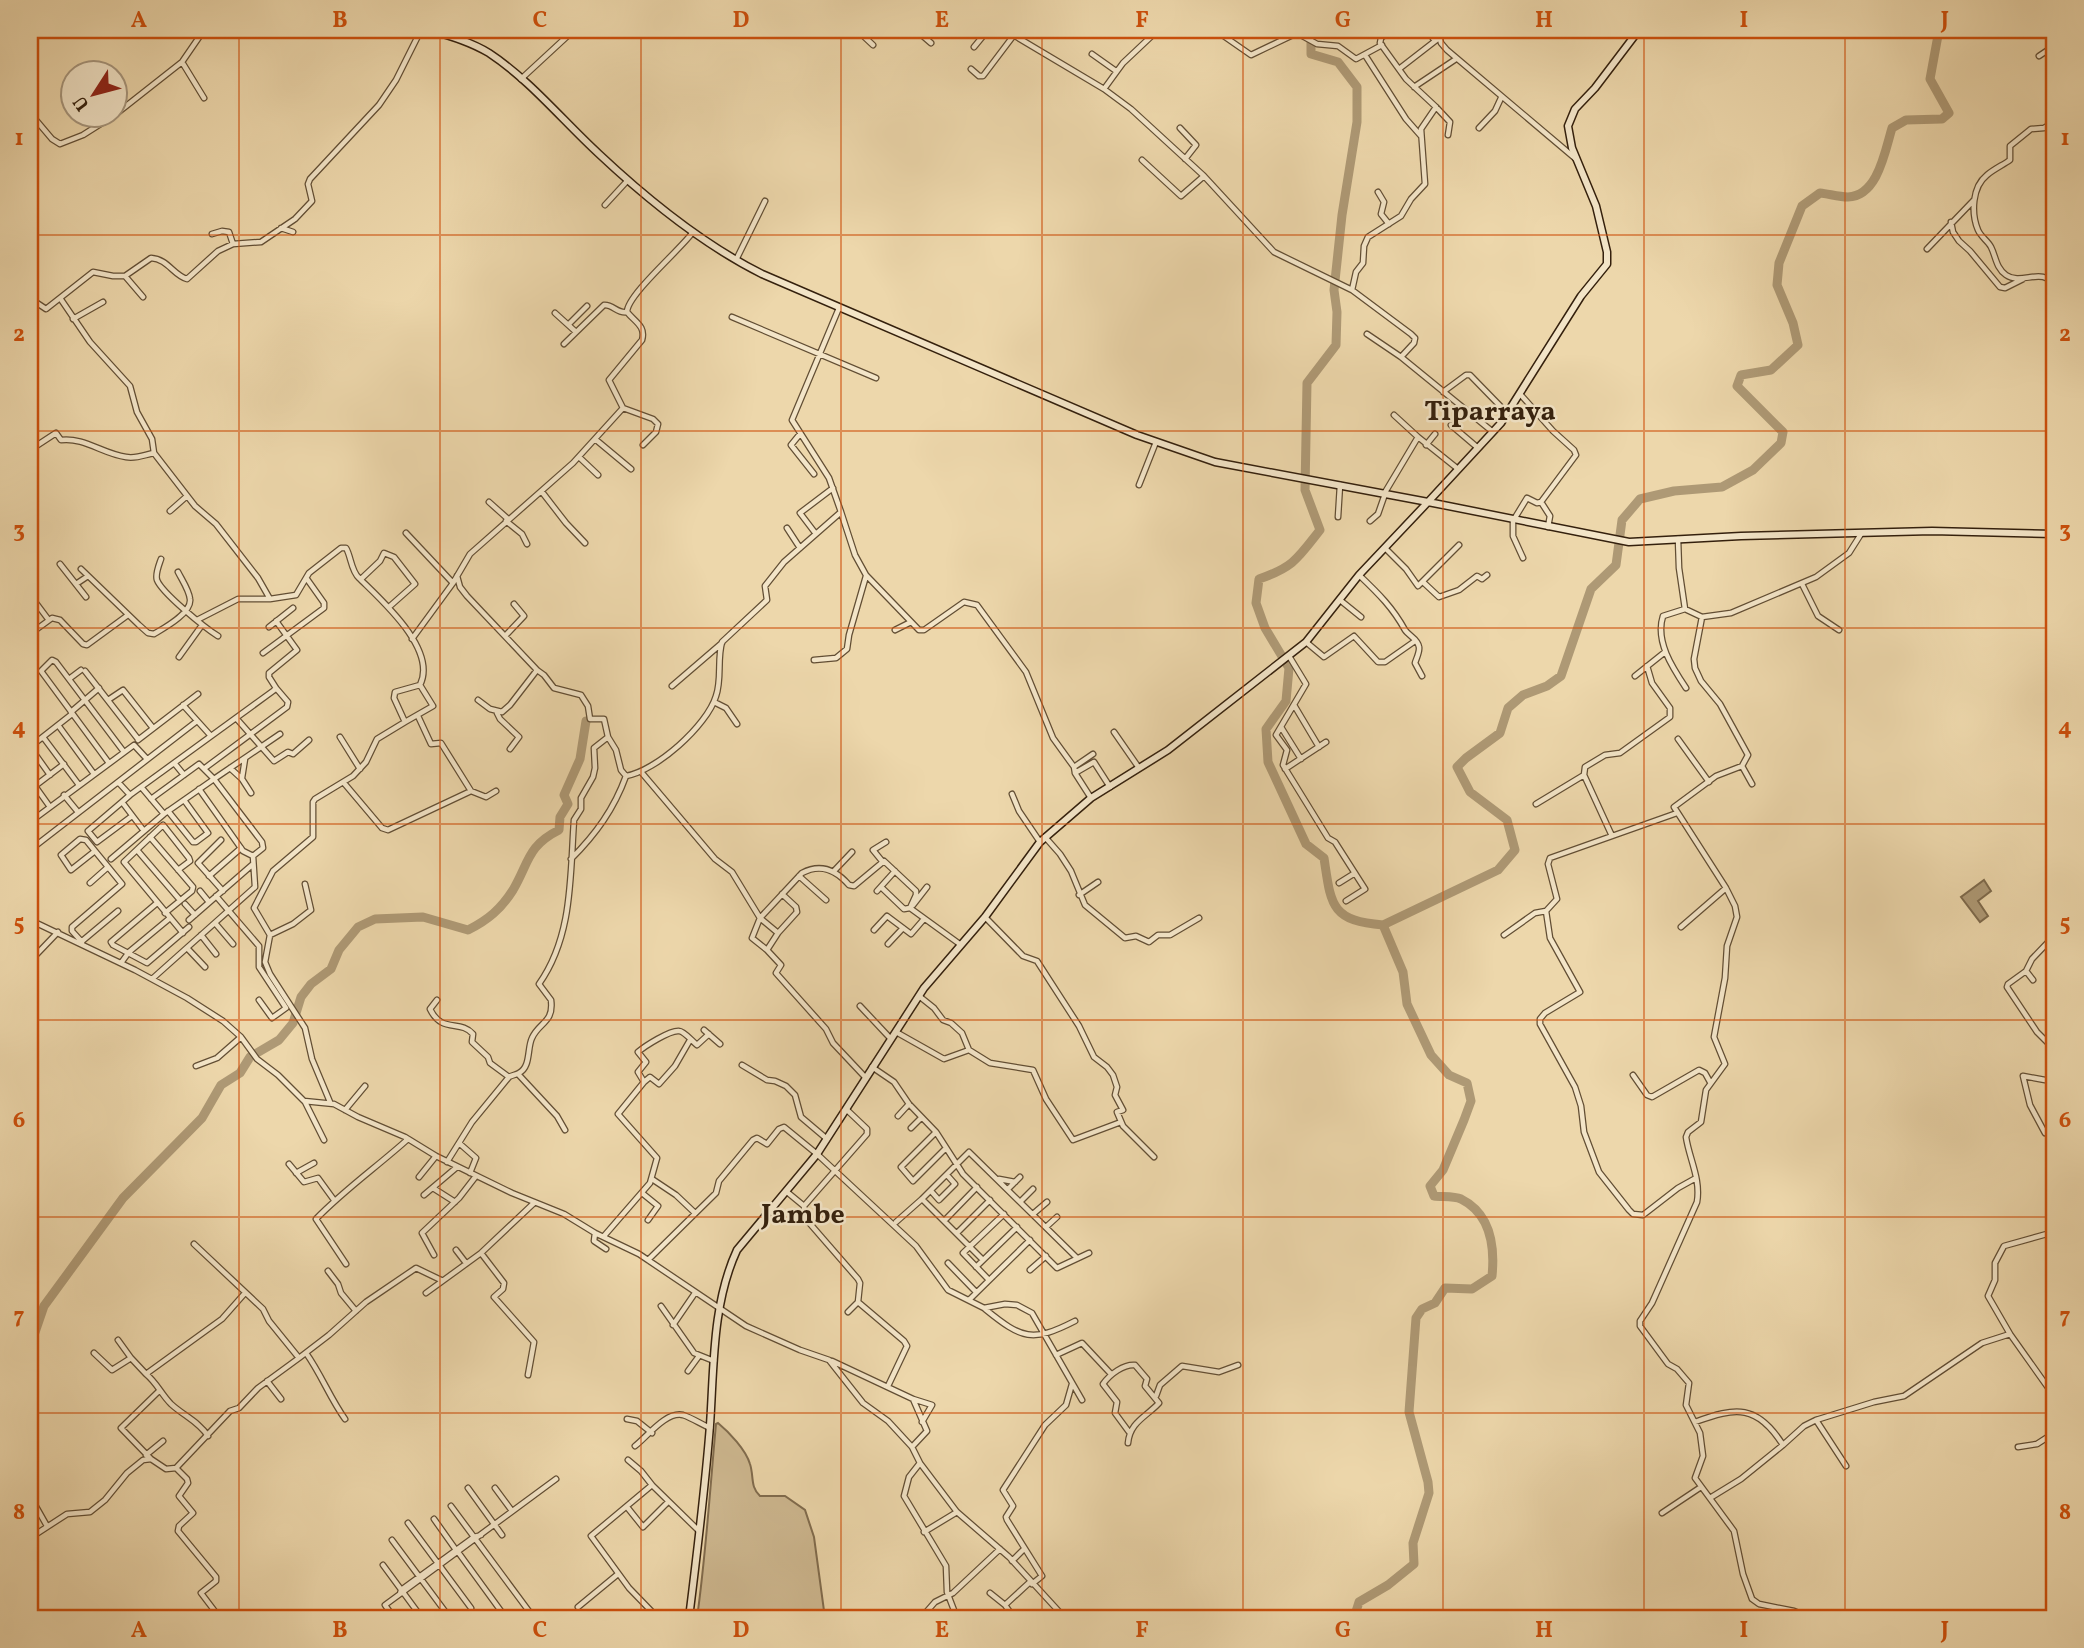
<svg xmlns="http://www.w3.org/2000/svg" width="2084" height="1648" font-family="Vollkorn,serif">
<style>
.green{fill:#ceb890;stroke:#816c4e;stroke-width:2}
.water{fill:#ae9975;stroke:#7d694b;stroke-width:2}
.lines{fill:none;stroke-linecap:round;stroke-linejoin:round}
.river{stroke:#ae9975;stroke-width:9}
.street-casing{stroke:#624e34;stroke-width:7}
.secondary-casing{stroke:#34200d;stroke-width:9}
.street{stroke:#f3e5c8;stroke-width:4.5}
.secondary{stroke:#f3e5c8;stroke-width:6}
.grid{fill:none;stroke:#cd500c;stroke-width:2;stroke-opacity:0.55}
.labels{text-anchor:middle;stroke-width:5;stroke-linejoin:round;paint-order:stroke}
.quarter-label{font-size:28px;font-weight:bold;fill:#34200d;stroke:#f3e5c8}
.neatline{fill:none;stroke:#cd500c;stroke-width:2.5}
.grid-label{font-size:23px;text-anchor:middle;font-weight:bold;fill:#cd500c}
</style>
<rect width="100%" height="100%" fill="#edd7ab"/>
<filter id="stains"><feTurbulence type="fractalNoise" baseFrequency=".00286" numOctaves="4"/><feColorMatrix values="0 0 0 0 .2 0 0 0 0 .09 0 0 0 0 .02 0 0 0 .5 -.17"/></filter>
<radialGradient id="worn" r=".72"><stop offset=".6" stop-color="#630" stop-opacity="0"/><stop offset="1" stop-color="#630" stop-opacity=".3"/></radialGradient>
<path class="green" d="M718,1423C729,1432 746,1450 750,1464C754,1476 750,1487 760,1496H785L805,1510L814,1537L825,1618H697C706,1554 710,1489 716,1424Z"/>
<path class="water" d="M1984,880L1991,891L1978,901L1988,916L1980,922L1961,897Z"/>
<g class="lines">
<path class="river" d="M1311,30V54L1338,62L1357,87V122L1342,215L1334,290L1337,312L1336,345L1307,383L1305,490L1320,530C1298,558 1294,567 1259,579L1256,603L1265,628L1289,668L1286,701L1266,729L1268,762L1306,844L1324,858C1331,904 1330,921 1383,925L1498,870L1515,850L1507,820L1470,792L1457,767L1466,758L1500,733L1508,708L1523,695L1547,686L1561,676L1591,589L1616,565L1622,520L1640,499L1674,491L1722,487L1753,470L1781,443L1783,432L1737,386L1741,375L1771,370L1798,345L1793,323L1777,285L1779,263L1802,206L1820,193C1829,194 1839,197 1848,197C1878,196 1885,151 1892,128L1906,120L1942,119L1949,113L1930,79L1939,30
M30,1342L32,1341L44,1306L123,1198L202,1118L221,1085L240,1073L250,1057L279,1040L293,1023L301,997L311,984L331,969L339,950L358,927L375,919L423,917L468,930C488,920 501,909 513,890C529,863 527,846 559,830L560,817L568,804L564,795L580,759L586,721
M1354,1618L1359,1602L1388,1585L1414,1564L1413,1543L1429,1493L1428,1482L1409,1412L1416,1318L1422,1309L1435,1303L1445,1288L1472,1289L1492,1276C1495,1246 1491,1214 1461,1199C1454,1196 1442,1197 1434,1196L1430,1186L1443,1170L1464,1120L1471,1101L1467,1083L1449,1075L1431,1055L1407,1004L1403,972L1383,925"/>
<defs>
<path id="street" d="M857,30L873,45
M916,30L931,43
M1005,30L1104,89L1131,109L1204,176L1274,252L1352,290L1411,334L1415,338L1414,343L1401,357L1493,432
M1215,30L1251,55L1297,33L1317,44L1338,46L1356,59L1382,45
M1427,30L1435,41
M1438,30L1441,43L1447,50L1576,159
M2048,30L2054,42
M974,47L988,30
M1092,54L1116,71
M1365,55L1406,119L1421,136
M2039,56L2054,46
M182,62L204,98
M971,69L979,76H983L1014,35
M1399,69L1439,38
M521,79L574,30
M1414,87L1456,59
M1104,89L1123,63L1158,30
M1436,107L1450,122L1448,135
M30,113L52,139L60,144L83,135L113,116
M116,114L182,62L204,30
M98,116L104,122
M2054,122L2044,128L2031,129L2010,146V160C2003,165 1994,169 1987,175C1972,187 1971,213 1978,230C1981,237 1988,241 1991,247C1996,257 1996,268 2006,275C2022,286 2044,265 2054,287
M1180,128L1196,145L1185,159
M1479,128L1495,111L1501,98
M1142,160L1181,196L1204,176
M1378,192L1384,202L1381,214L1389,224
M605,205L628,180
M1951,222L1953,232L1959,241L1970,251L2000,287L2005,288L2023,279
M281,228L293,232
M212,234L222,231L229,232L233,244
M1927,249L1974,200
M736,260L765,201
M125,276L143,297
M1352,290L1356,272L1363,263L1364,246L1368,237L1401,216L1411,199L1425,184L1421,129L1436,107L1406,79L1380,43L1381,38L1392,30
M30,308L37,303L46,309L60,298
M555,313L576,332
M732,317L876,378
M73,319L103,302
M569,324L587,306
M1367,334L1401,357
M564,344L604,305C613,304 617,314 627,312
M1443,392L1466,375H1470L1507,413
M1520,394L1553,431L1574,450L1576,455L1541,502L1537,503L1527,498L1513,521V536L1523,558
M623,408L653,419L658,424L656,432L643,445
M1394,415L1418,437
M1451,425L1478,448
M800,434L791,445L814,474
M595,439L631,469
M1426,445L1435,434
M30,450L56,433L61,440C84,437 103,454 126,457C136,459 144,455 154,453L195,506L216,524L258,578L270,599L296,595L309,573L341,548H346C351,556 351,571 359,578C380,599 438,649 420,685
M154,453L152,439L137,412L130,386L90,342L60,298L93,272L113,276H125L151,258C168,259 173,275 187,279L218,251L233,244L261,242L295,219L312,201L308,184L310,179L379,105L396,80L421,30
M579,457L598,475
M1139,485L1156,442
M542,492L566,523L585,543
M1384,494L1418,437L1458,469
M489,502L508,519
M1541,502L1550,516L1548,527
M170,511L187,496
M841,512L855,555L866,575L919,630H924L964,602L977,605L1026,672L1053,738L1074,767L1075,773L1091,798
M1338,517L1340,485
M506,521L522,534L527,544
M1370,521L1378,514L1385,494
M787,528L800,548
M406,533L453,583
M816,534L800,513L833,488
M1678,539L1679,568L1685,609L1702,617
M1385,548L1406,569L1418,586L1459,545
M161,559C159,565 155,574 157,580C162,593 205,628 218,636
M60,564L86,597
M81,569L139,625L148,633L154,634C164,628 192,613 190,599C189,590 182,580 178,572
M1359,575C1379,594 1393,608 1405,630C1409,636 1418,639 1419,647C1420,652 1416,659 1415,663L1422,676
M457,576L460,587L467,596L537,670
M361,579L380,561L384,553L394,557L415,584L389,607
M1423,582L1439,597L1459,590L1477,576L1482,579L1487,575
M76,584L88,576
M1802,584L1818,616L1839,630
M30,595L48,619
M1340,600L1361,617
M1685,609L1663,616C1655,641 1672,667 1686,688
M1702,617L1694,659L1695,668L1701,681L1720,704L1748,755L1742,766L1716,776L1674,807L1726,888L1735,906L1737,917L1727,946L1725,978L1714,1037L1725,1064L1706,1090L1701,1122L1688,1132L1686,1137C1689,1158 1701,1179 1697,1202L1652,1303L1640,1321V1326L1668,1364L1677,1369L1689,1383L1686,1405L1700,1433L1703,1456L1695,1478L1734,1531L1743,1574L1752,1599L1759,1604L1794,1611L1810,1618
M1702,617L1731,613L1816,577L1849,553L1861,534
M197,620L238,599H270
M269,627L293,608
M895,630L911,622
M30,634L52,618L60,620L83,644L87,645L128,615
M506,635L524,616L514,604
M412,639L453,583L470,554L573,463L623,408L609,380L642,340C646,326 635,322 627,312C627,295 680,250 693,232
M1306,642L1324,657L1354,636L1378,662H1385L1415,641
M263,653L324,608V603L307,579
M1289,656L1306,684L1276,735L1287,750L1283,765L1328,838L1335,842L1365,889L1346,901
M179,657L202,625
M814,660L836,658L847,649L849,635L866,576
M85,671L138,739
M1635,676L1665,652
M69,679L81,670
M672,686L722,643
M108,700L123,690L153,728
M478,700L490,709L502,712L510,705L537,670L544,675L554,688L581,695L588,706L590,719H604L608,737L616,750L621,770L626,776
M714,702L726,708L737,724
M183,705L211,736
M1294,705L1319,747
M71,712L99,688
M497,713L500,719L519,737L510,749
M418,716L431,744L441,743L471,791L486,797L496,791
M236,718L274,761L288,752L293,754L309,740
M405,722L433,706L420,685
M58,725L94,774
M1281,727L1301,759
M1114,732L1139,768
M43,737L79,785
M340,737L360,769
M1678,739L1709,782
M138,740L198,694
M30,747L72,714
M30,747L50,775
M109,763L41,671L52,660L56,662L124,752
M175,764L184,775
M1742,766L1752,784
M1074,767L1093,754
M205,768L287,707L288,702L276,688
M230,768L242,779L251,793
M1285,769L1326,742
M642,773L715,859L732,872L760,918L778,933L767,950L781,965L776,973L826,1029L833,1043L865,1077
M1075,773L1094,762L1110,787
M626,776C656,771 707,726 716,696C722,679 717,659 722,642L767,600L765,586L784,562L841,512L829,478L792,420L839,308
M242,778L245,759
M30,779L50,807
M118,782L130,795L273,691L276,688L269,677V673L297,650L276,621
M344,783L382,828L388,830L471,791
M35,786L64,764
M142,788L164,814L214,779L262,842L263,848L253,856
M199,789L243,851L253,856
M1012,794L1019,811L1040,842
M64,795L78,812
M130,795L122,802L144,831
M151,799L199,764L214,779L280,734
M122,802L88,831L97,842L132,816
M1536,804L1584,775
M30,811L35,818
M168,811L193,842H196L208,833L184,800
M30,822L134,745L147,759
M1612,836L1584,775L1585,767L1605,755L1620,753L1670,717V708L1652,683L1647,666
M150,837L193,887L192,891L165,913
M1045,837L1060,854L1071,871L1085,905L1125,938L1136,936L1149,942L1158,935H1170L1199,918
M221,840L198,863L223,891
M30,850L197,721
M137,850L180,900
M111,859L164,814
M571,859C596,834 614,809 626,776
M882,861L873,850L886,842
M178,870L190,861L189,858L163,825L124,862L183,933
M834,871L852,852
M209,876L241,848
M799,876L826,900
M90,883L108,867
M1339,883L1355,873
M881,887L904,909L910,908L961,945
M200,891L209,902
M877,891L895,871
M1079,895L1098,882
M216,896L259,946V967L286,1008L272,1018L259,1000
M157,903L111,942L113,945L147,963L189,927
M185,904L195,915
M913,905L927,887
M1546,911L1557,899L1548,864L1550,858L1677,813
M985,917L1023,956L1037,961L1079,1026L1094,1057L1107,1067L1113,1075L1117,1087L1115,1095L1123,1110L1117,1112L1123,1126L1154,1157
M30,920L135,970L187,998L223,1021L241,1037L257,1059L278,1075L304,1101L334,1104L358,1117L405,1137L436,1156L512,1193L564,1214L595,1233L639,1254L746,1326L800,1350L829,1360L863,1403L888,1421L912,1447L920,1463L957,1512L1009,1557L1065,1618
M189,920L252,865
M215,923L233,944
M1681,927L1726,888
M874,930L887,916L911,934L924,919
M778,933L797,912L796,907L782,894
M201,935L216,954
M270,935L293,924L311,910L305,884
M1504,935L1535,913L1546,911L1550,938L1580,992L1545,1013L1540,1019V1024L1575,1087L1581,1106L1584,1132L1599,1172L1629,1210L1633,1214L1643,1215L1647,1212L1678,1188L1696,1178
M2054,936L2032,959L2026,971L2008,984L2007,987L2037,1032L2054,1049
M81,942L118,911
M82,942L72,931V927L122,884L86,840L80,839L61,855L71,870L95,851
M888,944L903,928
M187,948L205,967
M767,950L752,938L760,918L802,873C821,863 836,870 849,885L854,886L884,861L916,891V895L910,908
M35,956L58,932
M121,963L129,952L170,918
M2026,971L2033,980
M152,979L255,887L253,856
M919,996L934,1008L943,1020L951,1023L962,1033L969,1050
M437,1000L430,1009C442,1034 460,1019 473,1034L472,1042L488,1057L490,1063L509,1077L472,1122L447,1162
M860,1006L890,1038
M704,1030L720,1044
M896,1032L944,1059L969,1050L990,1063L1033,1070L1046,1099L1073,1140L1121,1122
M742,1065L767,1080L775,1081L786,1086L795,1095L801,1117L827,1139
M196,1066L217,1058L241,1037
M872,1067L894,1082L909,1104L936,1132L963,1174L1057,1268L1089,1253
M518,1074L557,1116L565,1130
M1633,1075L1647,1095L1652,1097L1699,1070L1705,1073L1710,1082
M509,1077C512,1075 516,1075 519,1073C531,1067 527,1048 532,1038C539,1022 554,1023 551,1000L539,984C573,936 570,876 574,820L581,809V798L593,777L595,768L594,748L608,737
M644,1082L650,1077L659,1084L675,1066L690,1040
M305,1102L324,1140
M330,1102L312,1059L305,1028L270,974L265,962L270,935L254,908L273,871L313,837V802L315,799L353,776L366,762L377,739L405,722L394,698L395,692L420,685
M345,1110L365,1086
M898,1116L909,1104
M911,1128L921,1118
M936,1132L901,1167L913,1181L946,1148
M2045,1133L2030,1105L2023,1076L2045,1080L2054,1079
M459,1143L476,1158L470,1173
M289,1164L304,1182L318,1178L334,1200
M296,1173L314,1163
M419,1177L436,1156
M652,1179L676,1195L695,1213
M999,1179L1015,1182
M433,1188L455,1202
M1008,1189L1020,1177
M931,1191L939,1200L955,1184L947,1175
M787,1192L804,1206L805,1218L858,1279L860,1283L858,1302L848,1312
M642,1193L658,1206L648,1220
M424,1195L457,1167
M1020,1202L1033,1189
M804,1206L867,1134V1129L846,1109
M1033,1214L1047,1202
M945,1220L977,1187
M896,1222L922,1199
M1046,1227L1057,1217
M595,1233L594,1241L606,1249
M957,1233L990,1200
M604,1236L650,1183L657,1158L618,1114L644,1082L638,1072L646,1062L638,1052C645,1046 670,1030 679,1031C684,1031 692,1041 697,1045L709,1034
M194,1244L263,1309L269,1321L299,1358L329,1335L366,1302L416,1268L441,1280
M456,1250L466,1263
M481,1253L504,1283L503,1289L494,1297L534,1342L528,1375
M434,1255L422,1233L459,1198L476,1176
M648,1260L716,1193L719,1181L753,1140L757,1138L767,1144L779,1129L784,1127L817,1154L916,1246L948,1290L984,1308L1005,1304L1017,1305L1032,1313L1082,1400
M983,1260L922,1199L969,1152L1077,1258
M948,1263L976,1292
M346,1264L316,1219C344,1190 378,1166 408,1139
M976,1267L1017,1227
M1030,1270L1046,1256
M328,1271L338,1284L341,1293L356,1311
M989,1280L963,1253L1004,1214
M426,1293L481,1253L534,1203
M969,1300L1030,1240
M858,1302L904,1341L907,1346L888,1386
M661,1306L694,1353L714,1361
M985,1309C1022,1339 1032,1343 1075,1321
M673,1325L695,1293
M2010,1334L1988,1296L1995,1280V1263L2004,1246L2054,1232
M118,1340L131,1358
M94,1353L112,1370L131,1358L146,1374L222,1319L245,1293
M306,1353C321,1374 330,1398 345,1419
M1056,1355L1082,1343L1111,1374
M832,1361L913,1399L927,1431L912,1447
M688,1371L699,1356
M146,1374C157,1383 161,1394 171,1404C184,1416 198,1421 208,1436
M267,1381L281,1399
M1156,1396L1160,1385L1182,1366L1219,1372L1238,1365
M913,1399L932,1405L922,1422
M627,1419L637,1421L652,1433
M1816,1420L1846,1466
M1695,1422C1736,1407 1757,1404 1783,1445L1804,1426L1816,1420L1874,1402L1904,1396L1982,1343L2010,1334L2054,1396
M1128,1443C1130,1422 1146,1417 1159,1403L1145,1386L1147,1379L1135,1365C1124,1364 1110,1374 1103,1384L1117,1402L1115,1413L1129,1432
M635,1446C647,1437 666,1411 683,1415C692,1418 701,1424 710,1428
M2018,1447L2037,1444L2054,1433
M146,1455L163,1441
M151,1459L121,1428L159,1391
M628,1460L641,1471L652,1485
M920,1463L909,1477L904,1496L946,1566L947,1592L957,1618
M176,1468L187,1479L188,1483L179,1496L193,1513L179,1526L178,1531L216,1577V1581L201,1593L220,1618
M468,1488L502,1535
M495,1488L512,1511
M30,1496L47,1526
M1710,1498L1741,1479L1783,1445
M451,1506L534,1618
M627,1507L643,1527L668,1502
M1662,1513L1701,1487
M434,1519L456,1550
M408,1523L471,1608
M924,1532L957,1512
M481,1535L474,1537L401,1590L400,1594L556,1479
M30,1538L67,1514L90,1512L105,1500L127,1473L143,1460L151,1459L166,1469L176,1468L230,1411L239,1408L258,1388L299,1358
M392,1540L450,1618
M458,1552L506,1618
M1012,1561L1024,1549
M383,1565L422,1618
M1032,1584L1042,1576L1007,1520L1006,1517L1013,1506L1003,1490L1045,1425L1066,1405L1072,1384
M990,1593L1005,1605L1014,1618
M1005,1605L1030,1582
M578,1607L618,1574
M394,1618L385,1605L400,1594
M658,1618L629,1588L591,1536L652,1485L699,1531
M921,1618L935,1602L953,1593L1000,1549"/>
<path id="secondary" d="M430,30C450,36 471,42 489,53C530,80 563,121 599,154C648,200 702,244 762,274L1137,435L1215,462L1428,502L1501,423L1581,296L1607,264V252L1596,206L1572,148L1568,126L1575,109L1595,88L1639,30
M689,1618C697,1554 705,1490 710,1425C714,1368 712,1304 737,1250L817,1154L924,988L985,917L1040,842L1091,798L1168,750L1306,642L1359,575L1428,502L1629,542L1741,536L1932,531L2054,534"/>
</defs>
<use href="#street" class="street-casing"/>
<use href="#secondary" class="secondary-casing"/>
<use href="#street" class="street"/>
<use href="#secondary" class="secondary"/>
</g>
<path class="grid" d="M239,30V1618M440,30V1618M641,30V1618M841,30V1618M1042,30V1618M1243,30V1618M1443,30V1618M1644,30V1618M1845,30V1618M30,235H2054M30,431H2054M30,628H2054M30,824H2054M30,1020H2054M30,1217H2054M30,1413H2054"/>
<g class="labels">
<g class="quarter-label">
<text x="1490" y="420">Tiparraya</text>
<text x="803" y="1223">Jambe</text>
</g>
</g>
<rect width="2084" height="1648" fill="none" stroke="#edd7ab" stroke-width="77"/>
<g transform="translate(94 94) rotate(234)"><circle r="33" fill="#f3e5c8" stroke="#a7967d" stroke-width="2"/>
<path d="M0-5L12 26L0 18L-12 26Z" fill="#8f2418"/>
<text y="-10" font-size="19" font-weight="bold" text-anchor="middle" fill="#34200d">U</text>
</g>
<rect x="38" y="38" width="2008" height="1572" class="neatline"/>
<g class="grid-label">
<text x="139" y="27">A</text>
<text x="340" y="27">B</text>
<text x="540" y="27">C</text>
<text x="741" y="27">D</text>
<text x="942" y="27">E</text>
<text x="1142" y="27">F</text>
<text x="1343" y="27">G</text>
<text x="1544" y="27">H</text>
<text x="1744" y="27">I</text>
<text x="1945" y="27">J</text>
<text x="19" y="145">1</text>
<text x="2065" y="145">1</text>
<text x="19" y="341">2</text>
<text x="2065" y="341">2</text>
<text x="19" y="537">3</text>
<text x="2065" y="537">3</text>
<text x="19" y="734">4</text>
<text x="2065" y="734">4</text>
<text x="19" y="930">5</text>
<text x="2065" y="930">5</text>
<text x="19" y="1127">6</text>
<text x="2065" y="1127">6</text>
<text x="19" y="1323">7</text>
<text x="2065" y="1323">7</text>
<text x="19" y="1519">8</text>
<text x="2065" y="1519">8</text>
<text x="139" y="1637">A</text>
<text x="340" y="1637">B</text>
<text x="540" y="1637">C</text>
<text x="741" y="1637">D</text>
<text x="942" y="1637">E</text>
<text x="1142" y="1637">F</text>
<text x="1343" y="1637">G</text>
<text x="1544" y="1637">H</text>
<text x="1744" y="1637">I</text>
<text x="1945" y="1637">J</text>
</g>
<rect width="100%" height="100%" filter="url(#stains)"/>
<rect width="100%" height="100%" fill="url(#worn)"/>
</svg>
